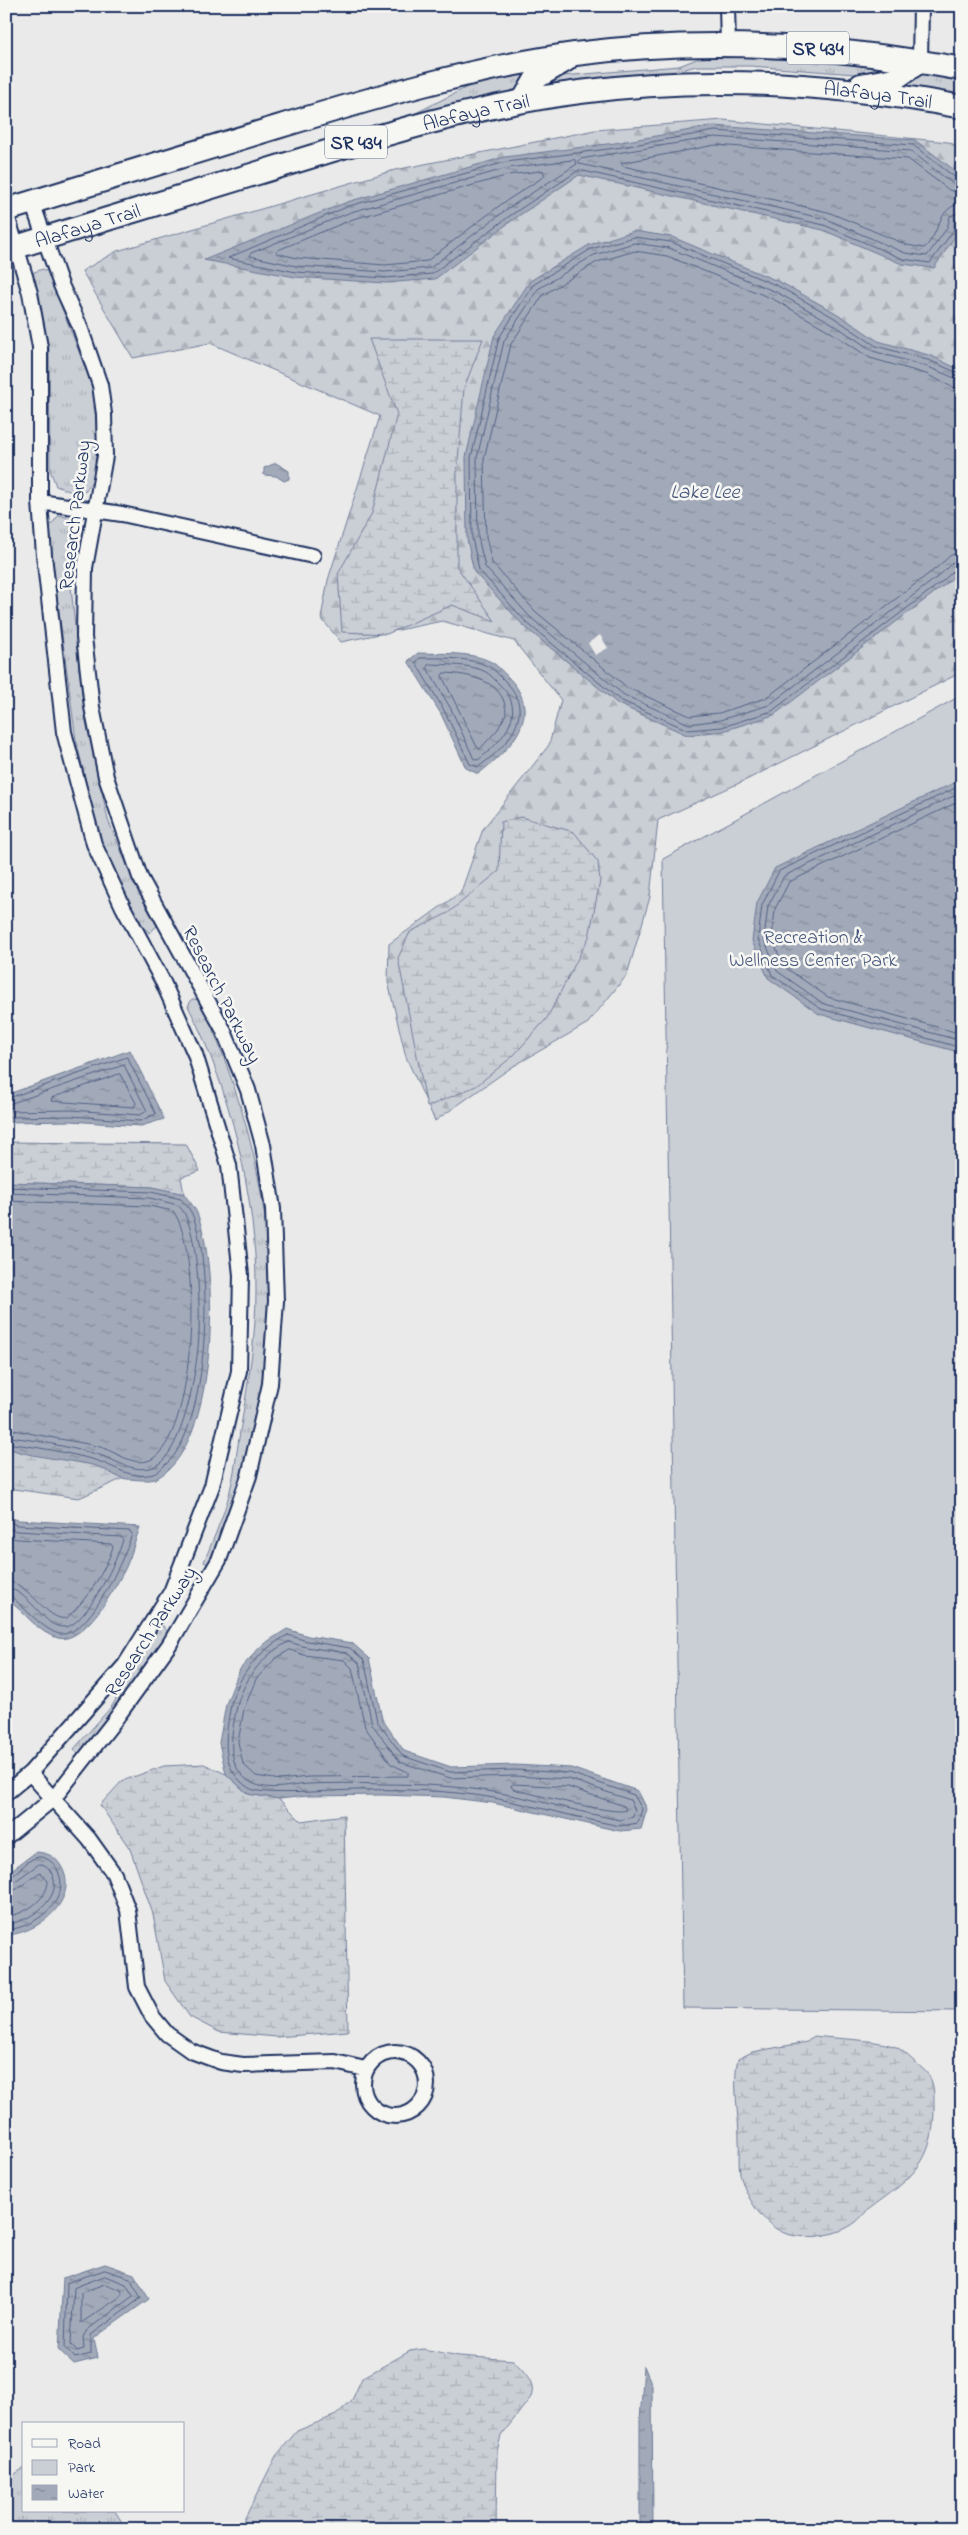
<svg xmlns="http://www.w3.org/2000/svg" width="968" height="2535" font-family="'Indie Flower',sans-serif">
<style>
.grass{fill:url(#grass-tufts);stroke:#727e9a}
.forest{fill:url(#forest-firs);stroke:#727e9a}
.wetland{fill:url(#wetland-marsh);stroke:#727e9a}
.park{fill:#caced5;stroke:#727e9a}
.water{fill:url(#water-ripples);stroke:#6c7995}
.pier{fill:#e9eae9}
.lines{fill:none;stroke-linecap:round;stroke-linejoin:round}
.shore{stroke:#516083;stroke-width:1}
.street-casing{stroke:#1b2f5e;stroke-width:18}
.primary-casing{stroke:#1b2f5e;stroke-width:26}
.street{stroke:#f6f6f2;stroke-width:14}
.primary{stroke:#f6f6f2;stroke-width:22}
.labels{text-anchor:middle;stroke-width:5;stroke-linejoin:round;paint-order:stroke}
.shield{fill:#f6f6f2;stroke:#5d6b8a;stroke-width:1}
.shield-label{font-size:19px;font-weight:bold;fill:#1b2f5e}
.street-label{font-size:20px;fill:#1b2f5e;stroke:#f6f6f2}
.park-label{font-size:20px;fill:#47577c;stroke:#f6f6f2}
.water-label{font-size:21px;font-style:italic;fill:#44547a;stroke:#f6f6f2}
</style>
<defs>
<pattern id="grass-tufts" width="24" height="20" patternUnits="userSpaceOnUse" patternTransform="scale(1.25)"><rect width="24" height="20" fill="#caced5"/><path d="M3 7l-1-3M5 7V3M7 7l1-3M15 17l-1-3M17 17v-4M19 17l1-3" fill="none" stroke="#adb1b9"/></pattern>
<pattern id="forest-firs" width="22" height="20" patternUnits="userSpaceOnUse" patternTransform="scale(1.25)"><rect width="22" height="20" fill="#caced5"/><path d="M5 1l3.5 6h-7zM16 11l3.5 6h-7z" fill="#adb1b9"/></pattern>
<pattern id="wetland-marsh" width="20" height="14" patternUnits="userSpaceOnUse" patternTransform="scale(1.25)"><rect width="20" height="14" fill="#caced5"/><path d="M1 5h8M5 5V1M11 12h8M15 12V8" fill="none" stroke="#adb1b9"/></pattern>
<pattern id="water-ripples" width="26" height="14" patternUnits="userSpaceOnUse" patternTransform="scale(1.25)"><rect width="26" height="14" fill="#a2aaba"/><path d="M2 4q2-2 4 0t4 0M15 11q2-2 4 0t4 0" fill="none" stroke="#838b9a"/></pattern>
</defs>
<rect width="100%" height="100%" fill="#e9eae9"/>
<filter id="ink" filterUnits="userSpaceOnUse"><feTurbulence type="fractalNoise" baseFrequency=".02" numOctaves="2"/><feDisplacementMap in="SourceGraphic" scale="10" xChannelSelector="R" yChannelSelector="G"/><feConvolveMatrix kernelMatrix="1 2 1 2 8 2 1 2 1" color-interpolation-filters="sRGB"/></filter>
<g filter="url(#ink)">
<path class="grass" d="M707,55L864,64L899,71L880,76L751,66H696L660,76L536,88L551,77L679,66Z
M529,72L516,92L414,114L473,84Z
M915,72L962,82V98L897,84Z
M43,269L48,272L94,390L97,446L93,479L86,491L77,494L56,486L50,470L49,348L33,278L34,272Z
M59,515L70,518L75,527L69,566L79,667L88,727L108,820L139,893L157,926L149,933L135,917L98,833L76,740L53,568L50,526Z
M192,999L201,1000C225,1057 246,1115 258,1176C280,1284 267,1401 233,1505C226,1525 216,1545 208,1564L204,1562C212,1542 221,1522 227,1502C235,1476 237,1446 242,1420C249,1377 256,1335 256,1291C257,1200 230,1087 188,1006Z
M163,1626L168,1632C142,1676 112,1715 78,1754L74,1749L112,1706L155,1631Z
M24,2468V2511H115L126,2529H6V2480Z"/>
<path class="forest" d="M723,120L948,142L962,148V672L746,780L658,820L650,897L627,975L588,1023L512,1067L435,1121L406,1057L388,982L389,944L461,892L483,829L549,745L561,700L514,641L442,621L341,642L321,618L328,580L380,416L210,343L133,358L82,271L117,251L395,170L595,130Z"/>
<path class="wetland" d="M369,339H483L464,388L457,473V567L495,621L452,605L387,634L342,632L338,574L372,513L397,414Z
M521,817L574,832L598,862L600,881L589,937L547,1018L513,1056L476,1086L427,1107L398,958L410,932L448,913L499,871L501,822Z
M6,1142L186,1144L200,1171L181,1177L184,1194L152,1187L6,1182Z
M6,1447L95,1465L124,1478L79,1498L6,1488Z
M204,1764L226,1774L248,1794L279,1799L301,1821L344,1815L348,2031L277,2037L219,2032L190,2017L165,1981L153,1914L130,1849L100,1805L122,1781L164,1766Z
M814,2036C837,2039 871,2039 893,2046C901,2048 910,2058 917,2064C934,2077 934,2085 934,2107C934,2164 911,2178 869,2209C864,2213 861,2218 856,2222C838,2236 808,2240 787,2234C764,2227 744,2195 740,2173C738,2162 740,2150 739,2139C739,2114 732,2083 738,2059L752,2052L807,2042Z
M423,2349L459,2356L513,2360C522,2370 537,2382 531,2397L501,2436L497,2451L496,2529H243V2522L276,2456L297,2431L336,2415L352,2400L362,2378L410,2351Z"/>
<path class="park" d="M962,695V2065L957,2011L683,2008L663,859Z"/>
<path class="water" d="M714,126L915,140L962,176V210L958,232L934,268L902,264L823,230L579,175L514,219L435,279L385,283L295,277L204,260L347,202L505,157L615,143Z
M634,231L672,237L780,282L836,313L878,341L932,356L962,371V569L947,583L774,715L723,731L687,735L618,704L523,625L474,572L467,539L466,457L494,336L530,281L589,245Z
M276,463L289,471V479L284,481L276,476L264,475V468Z
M418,653C440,654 473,651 493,663C498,666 503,672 507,676C546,714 511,749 478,774L466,768L441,714L408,661Z
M962,779V1053L819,1014L768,978L752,941L757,903L775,868Z
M130,1050L164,1119L141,1126L71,1121L6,1122V1095Z
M6,1182L152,1187L184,1194C188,1200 194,1206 197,1213C220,1270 218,1446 157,1478C150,1482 135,1479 127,1479C115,1478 104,1467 92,1465C71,1460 22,1456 6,1447Z
M6,1516L18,1520L140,1527C135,1540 132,1554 126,1567C116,1587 84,1645 58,1638C37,1633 24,1610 6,1599Z
M287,1629L308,1636L352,1643L369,1658L382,1719L404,1751L451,1767L515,1765L571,1768L638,1791L647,1809L641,1829L620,1831L493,1803L444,1797L382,1795L308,1796L279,1799L248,1794L226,1774L219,1743L226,1704L240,1669L262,1645Z
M36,1852C48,1853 55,1856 61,1866C81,1899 38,1934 6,1935V1874Z
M105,2264L134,2274L149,2299L94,2338L98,2358L74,2364L59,2350L63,2278Z
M644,2366L652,2385L653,2529H640V2420Z"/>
<path class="pier" d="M600,635L608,648L595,655L588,643Z"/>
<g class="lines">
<path class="shore" d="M575,160L577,164L507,209L430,268L385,272L296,266L250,256L251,253L351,212L508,168Z
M543,171L545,176L503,203L427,261L385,265L297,258L276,253L278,250L353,219L509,175Z
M962,180L957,179L913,145L715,131L616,148L506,162L349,206L228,258L296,272L385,278L432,274L511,215L579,170L824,225L903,259L930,263L953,231L955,220L962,218
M962,186L953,184L911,151L715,137L580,159L578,161L580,164L826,219L905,253L927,256L947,228L950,216L962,211
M962,194L949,190L908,159L715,145L621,163L623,166L828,212L907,245L924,248C940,236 937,205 962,204
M962,375L931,361L876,346L833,317L778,286L671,242L634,237L591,249L533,285L499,338L471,458L472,538L479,570L526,622L620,700L688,730L722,727L772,711L944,580L957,567L962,566
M962,381L928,367L873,351L830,322L776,292L669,248L634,243L594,255L538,289L504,341L477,458L478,537L485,567L530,617L624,695L689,724L720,720L769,705L940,575L953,562L962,560
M962,389L952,387L926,374L870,358L826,329L773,299L667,256L635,251L597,262L543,295L511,344L484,459L486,537L492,563L535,611L628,688L690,716L719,713L766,698L935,569L951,555L962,552
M420,658C442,658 468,657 488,666C494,669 500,676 505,681C538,713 507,747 478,767L470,764L445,712L416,663Z
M429,664C447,665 471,664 486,672C491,675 496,681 500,685C529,712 502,742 478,760L474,759L451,709L427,668Z
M444,673C470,674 506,681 506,714L498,729L480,749L477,747L442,676Z
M962,785L779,871L762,905L758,939L772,975L821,1009L962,1048
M962,792L784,876L768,906L764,939L777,971L824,1004L962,1041
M962,800L789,882L775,909L772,938L783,966L828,997L962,1034
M120,1074L136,1103L134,1107L51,1101L52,1098Z
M6,1099L127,1057L156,1114L140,1121L71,1116L6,1117
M6,1105L124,1065L147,1111L140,1115L71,1110L6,1111
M6,1187L151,1192L181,1199C185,1204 190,1209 192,1214C214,1264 210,1429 165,1465C162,1468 157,1473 153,1474C131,1480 115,1466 95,1460C70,1453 32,1446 6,1443
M6,1193L150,1198L178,1205C181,1208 185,1213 186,1217C198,1243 200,1304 199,1334C198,1362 184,1461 150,1468C129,1472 115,1459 96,1454C71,1448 30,1438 6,1437
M6,1201L149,1206L173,1211C202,1248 197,1438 150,1460C133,1467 115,1451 100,1447C82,1442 62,1440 44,1436C31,1434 18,1430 6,1429
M6,1521L17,1525L130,1531L132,1534C124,1558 90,1637 60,1634C46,1632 22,1606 11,1596L6,1595
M6,1528L17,1531L121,1537L123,1540C117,1561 91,1612 73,1624C66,1629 57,1627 51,1623C38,1613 23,1589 6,1588
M6,1536L17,1539L111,1544L113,1547C105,1572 87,1599 67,1618C47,1623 30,1582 6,1581
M288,1635L307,1641L350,1648L364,1660L377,1721L403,1756L450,1772L515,1770L570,1773L634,1795L642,1809L638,1823L620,1826C577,1818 536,1806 494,1798C449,1790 403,1789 358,1790C336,1790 263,1797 249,1788C220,1769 225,1739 230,1710C235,1678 260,1649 288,1635Z
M289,1642L306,1647L347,1653L359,1663L372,1724L400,1762L450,1778L515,1776L569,1779L630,1800L635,1810L633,1817L620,1820C578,1812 536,1799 494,1792C457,1786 418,1784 381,1784C357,1783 332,1783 309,1784C291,1785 269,1792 252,1783C225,1768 231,1736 236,1711C241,1683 263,1653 289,1642Z
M290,1650L304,1655L344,1660L352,1668L365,1727L391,1764L408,1772V1776L308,1777L280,1780L256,1776L243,1764L238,1742L244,1709L256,1679L275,1659Z
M514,1784L568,1787L624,1806L626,1810C617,1816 529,1793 513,1789L511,1786Z
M6,1877C18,1876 26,1858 39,1857C45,1857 52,1861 55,1866C76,1897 36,1928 6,1930
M6,1884L14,1882L39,1864C45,1864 48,1867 51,1872C66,1897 29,1923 6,1924
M6,1891L17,1889L40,1872L48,1881C48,1899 23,1916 6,1916
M105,2270L130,2278L141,2298L91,2335V2354L75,2358L65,2347L67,2283Z
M105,2276L126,2284L133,2296L87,2330L83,2337L84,2349L77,2351L71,2344L74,2288Z
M105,2284L121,2290L123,2295L81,2323V2293Z"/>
<defs>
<path id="street" d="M727,6L728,45
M920,61L921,6
M6,212L30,293L40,347V502L44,555L64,732L94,844L123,907L162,980L195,1054L229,1165L241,1275L239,1371L212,1486L171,1592L125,1665L30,1773L6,1793
M40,502L122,514L313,556
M30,1773L89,1839L114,1874L128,1910L137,1987L152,2016L167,2034L191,2051L221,2062L243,2065L335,2062L365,2069
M6,1837L54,1798L112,1724L169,1645L219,1560L249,1476L270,1384L276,1301L273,1209L263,1145L248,1090L223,1029L140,877L106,777L92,707L84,637L85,568L105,456L104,414L100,385L80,327L61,285L32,202
M363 2084a32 32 0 1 1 64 0a32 32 0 1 1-64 0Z"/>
<g id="primary">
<path d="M861,85L894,79L920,61"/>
<path d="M523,101L537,77L566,60"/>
<path d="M6,210C96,183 185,155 274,128C373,98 472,68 575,54C704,37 834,45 962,69"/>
<path id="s1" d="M6,250C99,222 191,193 284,165C381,135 478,105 580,92C707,75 836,83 962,107"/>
</g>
</defs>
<use href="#street" class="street-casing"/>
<use href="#primary" class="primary-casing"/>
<use href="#street" class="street"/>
<use href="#primary" class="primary"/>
</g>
</g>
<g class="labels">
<g class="shield">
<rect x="787" y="31.5" width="62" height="33" rx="4"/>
<rect x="325" y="125.5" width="62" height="33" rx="4"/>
</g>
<g class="shield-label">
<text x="818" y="55">SR 434</text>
<text x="356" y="149">SR 434</text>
</g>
<g class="street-label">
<text dy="7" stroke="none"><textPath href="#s1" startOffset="895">Alafaya Trail</textPath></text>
<text dy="7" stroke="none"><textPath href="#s1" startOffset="490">Alafaya Trail</textPath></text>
<text dy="7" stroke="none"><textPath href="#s1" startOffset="85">Alafaya Trail</textPath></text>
<text transform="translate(74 515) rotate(-83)" y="7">Research Parkway</text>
<text transform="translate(223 994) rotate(63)" y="7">Research Parkway</text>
<text transform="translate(150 1631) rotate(-57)" y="7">Research Parkway</text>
</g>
<g class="park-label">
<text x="813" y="943">Recreation &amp;<tspan x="813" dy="23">Wellness Center Park</tspan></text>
</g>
<g class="water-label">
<text x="705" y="498">Lake Lee</text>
</g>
</g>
<rect width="968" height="2535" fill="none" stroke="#f6f6f2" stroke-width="25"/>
<rect x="12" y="12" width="943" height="2510" fill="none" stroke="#1b2f5e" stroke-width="2" filter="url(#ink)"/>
<rect x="22" y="2422" width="162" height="90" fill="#f6f6f2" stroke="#9ea6b7"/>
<rect x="32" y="2439" width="25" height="8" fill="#f6f6f2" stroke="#9ea6b7"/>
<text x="68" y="2448" font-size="15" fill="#1b2f5e">Road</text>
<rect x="32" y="2460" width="25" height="15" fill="#caced5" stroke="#9ea6b7"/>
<text x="68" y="2472" font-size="15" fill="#1b2f5e">Park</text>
<rect x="32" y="2485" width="25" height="15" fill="url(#water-ripples)" stroke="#9ea6b7"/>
<text x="68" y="2498" font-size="15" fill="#1b2f5e">Water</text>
</svg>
